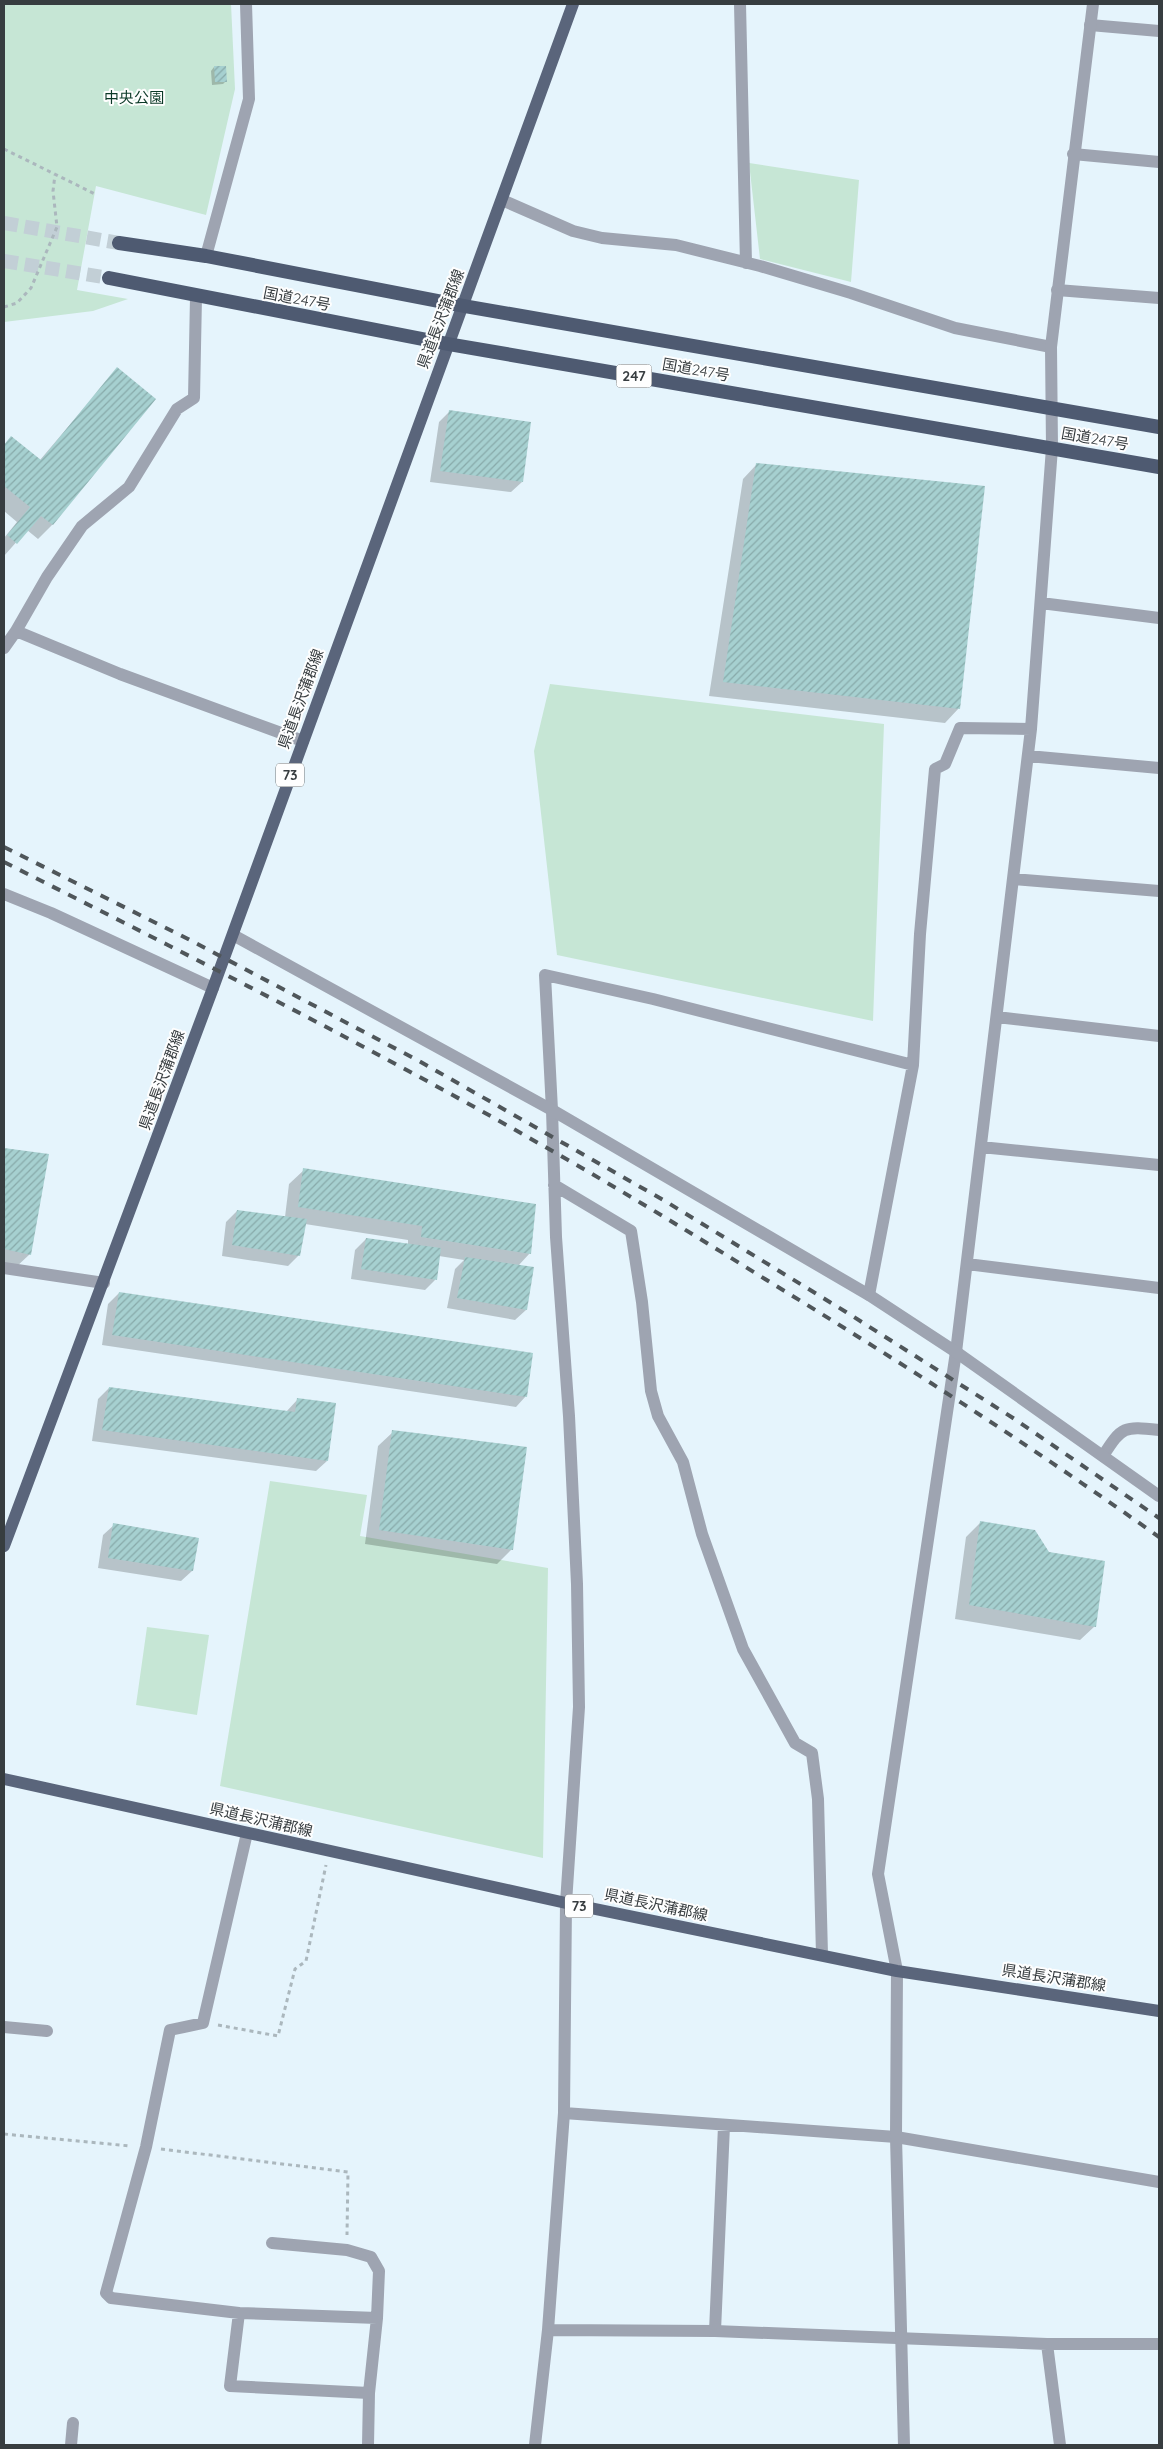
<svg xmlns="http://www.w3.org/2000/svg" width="1163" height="2449" font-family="Quicksand,'Noto Sans JP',sans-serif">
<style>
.park{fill:#c6e6d5}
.shadow{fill:#0003}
.building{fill:url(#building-hatch)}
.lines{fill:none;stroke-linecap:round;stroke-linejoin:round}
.trunk-tunnel{stroke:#c2cfd6;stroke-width:14;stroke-dasharray:14 7;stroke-linecap:butt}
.path{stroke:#abb7bd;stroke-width:3;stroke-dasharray:4 4;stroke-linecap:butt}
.service{stroke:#9ea4b1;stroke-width:12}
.minor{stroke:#9ea4b1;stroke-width:12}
.tertiary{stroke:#9ea4b1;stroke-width:12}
.primary{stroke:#5a657b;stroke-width:12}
.trunk{stroke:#4e5a71;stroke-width:14}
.rail{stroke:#4f565a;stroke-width:4;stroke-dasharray:9 9;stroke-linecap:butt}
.labels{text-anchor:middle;stroke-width:4;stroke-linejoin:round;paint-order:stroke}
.shield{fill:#fefefe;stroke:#737779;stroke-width:1}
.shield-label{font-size:14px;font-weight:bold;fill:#373d40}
.park-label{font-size:15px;fill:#0b3927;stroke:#fefefe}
.street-label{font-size:15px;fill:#373d40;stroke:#fefefe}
</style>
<defs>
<pattern id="building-hatch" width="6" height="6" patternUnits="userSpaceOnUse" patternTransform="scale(1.25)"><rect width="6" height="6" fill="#a6d0d0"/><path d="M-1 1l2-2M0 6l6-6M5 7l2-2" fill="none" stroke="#8aa"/></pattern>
</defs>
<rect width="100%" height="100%" fill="#e5f4fc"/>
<path class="park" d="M4,4H231L235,89L206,215L96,186L77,290L128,299L93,311L4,322Z
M749,163L859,180L851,282L760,259Z
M550,684L884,724L873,1021L557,955L534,751Z
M270,1481L367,1495L360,1536L548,1568L543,1858L220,1786Z
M147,1627L209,1635L197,1715L136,1705Z"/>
<path class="shadow" d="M214,67L226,81L223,84L212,85L211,71Z
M117,369L154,399L52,525L38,539L27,530L4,556V538L17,522L4,511V445L11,437L40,460Z
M450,411L522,482L511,492L430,482L439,422Z
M757,464L959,708L945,723L709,696L743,479Z
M4,1150L47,1155L30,1254L15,1268L4,1266Z
M304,1170L530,1253L518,1266L526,1310L515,1320L447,1308L455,1269L464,1260L439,1256L435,1280L425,1290L351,1279L355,1250L366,1239L408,1245V1240L305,1224L299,1255L288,1266L222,1256L226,1222L237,1211L285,1217L289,1184Z
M119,1293L526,1396L516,1407L102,1345L108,1304Z
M109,1388L286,1412L298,1399L327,1461L316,1471L92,1441L98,1399Z
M393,1432L512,1549L497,1564L365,1544L378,1446Z
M981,1522L1095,1626L1080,1640L955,1619L966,1537Z
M114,1525L192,1571L181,1581L98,1568L103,1535Z"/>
<path class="building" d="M214,66H226L227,82H215Z
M117,367L156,399L53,525L41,516L17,544L7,535L30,507L4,486V445L11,436L41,460Z
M449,410L531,422L523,482L440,471Z
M756,463L985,486L960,709L723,682Z
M4,1148L49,1154L31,1255L4,1249Z
M303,1168L536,1204L531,1254L421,1237L422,1226L298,1207Z
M237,1210L307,1219L300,1256L232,1245Z
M366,1238L441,1248L437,1280L361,1269Z
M465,1257L534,1267L527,1310L457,1298Z
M119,1292L533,1353L527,1397L112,1335Z
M109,1387L295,1412L297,1398L336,1403L328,1461L102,1430Z
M392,1430L527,1447L513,1550L379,1530Z
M980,1521L1035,1530L1049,1552L1105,1561L1096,1627L969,1605Z
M113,1523L199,1538L193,1571L108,1558Z"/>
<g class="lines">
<path class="trunk-tunnel" d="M4,223L119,243
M4,261L109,278"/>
<path class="path" d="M4,149L95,194
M4,307L17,303L31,288L57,227L53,191L55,175
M218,2025L278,2036L295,1969L306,1961L326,1865
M4,2134L130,2146
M161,2149L348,2172L347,2235"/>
<path class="service" d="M71,2445L73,2423"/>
<path class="minor" d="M740,4L746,263
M1090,25L1159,31
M1073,154L1159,162
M502,200L573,231L602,238L676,245L760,266L851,293L955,328L1051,347
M206,256L249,99L246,4
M1057,290L1159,298
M1041,603L1159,618
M16,631L120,674L303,741
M4,648L16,631L47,577L82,526L129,487L177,409L194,398L196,297
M1028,756L1159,768
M1013,879L1159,891
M4,894L51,913L213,988
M997,1017L1159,1036
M981,1147L1159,1165
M554,1185L631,1231L642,1302L651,1391L658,1416L683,1462L702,1534L743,1649L795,1743L812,1753L818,1799L822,1955
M967,1264L1159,1288
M4,1268L104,1283
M869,1295L913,1065L920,934L935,769L945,764L960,728L1031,729
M1103,1456C1122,1426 1124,1426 1159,1430
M247,1833L203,2023L170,2030L146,2147L106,2293L111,2298L239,2313L377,2318L369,2393L368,2445
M897,1971L878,1874L956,1352L1031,729L1052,448
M4,2027L47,2031
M564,2113L896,2137L1159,2182
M272,2243L347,2250L371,2257L379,2271L377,2318
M239,2313L230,2386L369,2393
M548,2330L715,2331L1047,2344H1159
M715,2331L724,2126
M1047,2344L1060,2445
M535,2445L548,2330L564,2113L566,1903L579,1707L577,1584L569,1416L556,1237L552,1110L545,975L653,999L913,1065"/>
<path class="tertiary" d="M1052,448L1051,347L1093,4
M233,935L552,1110L869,1295L956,1352L1159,1496
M897,1971L896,2137L904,2445"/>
<path class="primary" d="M4,1546L213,988L573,4
M4,1779L566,1903L897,1971L1159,2011"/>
<path class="trunk" d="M119,243L206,256L464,306L1159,427
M109,278L448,344L1159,467"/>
<path class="rail" d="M4,847L188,939L419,1061L665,1201L846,1312L1013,1418L1159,1518
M4,862C184,953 365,1044 540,1144C616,1187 691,1233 765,1279C899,1361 1031,1446 1159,1537"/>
</g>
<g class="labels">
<g class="shield">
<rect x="616.5" y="364.5" width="35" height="23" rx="4"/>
<rect x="276" y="763.5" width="28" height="23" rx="4"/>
<rect x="565" y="1894.5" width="28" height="23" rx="4"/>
</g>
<g class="shield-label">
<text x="634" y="381">247</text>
<text x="290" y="780">73</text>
<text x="579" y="1911">73</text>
</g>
<g class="park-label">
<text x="134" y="103">中央公園</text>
</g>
<g class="street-label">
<text transform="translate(297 299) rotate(11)" y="5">国道247号</text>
<text transform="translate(441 319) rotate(-69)" y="5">県道長沢蒲郡線</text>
<text transform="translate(696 370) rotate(10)" y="5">国道247号</text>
<text transform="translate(1095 439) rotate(10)" y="5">国道247号</text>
<text transform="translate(301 699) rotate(-70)" y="5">県道長沢蒲郡線</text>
<text transform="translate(162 1080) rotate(-70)" y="5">県道長沢蒲郡線</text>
<text transform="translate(261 1820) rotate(13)" y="5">県道長沢蒲郡線</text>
<text transform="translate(656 1905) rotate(12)" y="5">県道長沢蒲郡線</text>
<text transform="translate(1054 1978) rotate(9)" y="5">県道長沢蒲郡線</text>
</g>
</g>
<rect width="1163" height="2449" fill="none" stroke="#373d40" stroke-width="10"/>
</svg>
